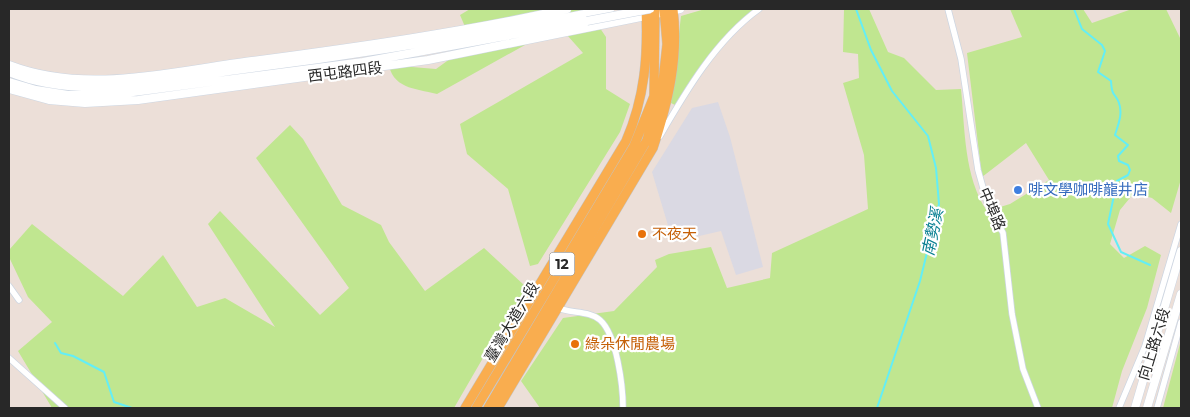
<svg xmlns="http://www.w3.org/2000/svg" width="1190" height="417" font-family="Montserrat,'Noto Sans TC',sans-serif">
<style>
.industrial{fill:#dad9e3}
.green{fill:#c0e690}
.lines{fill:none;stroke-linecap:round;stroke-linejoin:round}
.stream{stroke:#63eef6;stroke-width:2}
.street-casing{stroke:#cdd6e2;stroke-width:7}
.secondary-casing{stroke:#cdd6e2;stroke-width:9}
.primary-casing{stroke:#c3c3c3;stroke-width:10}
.street{stroke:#fff;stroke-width:5.5}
.secondary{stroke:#fff;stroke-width:8}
.primary{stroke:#f9ad4f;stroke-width:9}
.secondary-bridge-casing{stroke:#cdd6e2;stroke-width:9;stroke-linecap:butt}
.secondary-bridge{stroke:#fff;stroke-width:8}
.shop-dot{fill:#3f7fe0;stroke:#fff;stroke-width:2}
.food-dot{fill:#e8710a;stroke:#fff;stroke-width:2}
.labels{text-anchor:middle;stroke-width:4.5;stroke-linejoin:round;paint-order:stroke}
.shield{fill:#fff;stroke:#686868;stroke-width:1}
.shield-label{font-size:14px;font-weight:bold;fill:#282828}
.street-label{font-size:15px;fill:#282828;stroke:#fff}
.shop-label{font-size:15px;fill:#366cbe;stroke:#fff;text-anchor:start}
.food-label{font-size:15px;fill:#c56008;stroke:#fff;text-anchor:start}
.water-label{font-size:16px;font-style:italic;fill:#067e91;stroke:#fff}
</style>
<rect width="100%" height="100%" fill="#ecdfd8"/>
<path class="industrial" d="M718,102L730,137L763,267L736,275L721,231L673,242L652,172L692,108Z"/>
<path class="green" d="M470,9H587L606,37V89L630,104L620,132L538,264L530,266L508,189L467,154L460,124L583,53L559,26L437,94C414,88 392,89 388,61L412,67L436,69L472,43L460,15Z
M705,9H757C723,35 698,69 675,105L671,103L681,16Z
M844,9H869L888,52L904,58L936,90L961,89C965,129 964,177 987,211L1010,204L1049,180L1026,143L982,177L967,53L1022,37L1010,9H1083L1092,23L1132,9H1166L1181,40V179L1171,213L1152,198L1134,193L1120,210L1110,244L1124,258L1145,246L1161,255L1147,308L1122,371L1112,408H540L521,381L563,318L614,311L657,267L655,260L669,254L711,247L727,288L770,278L772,253L868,209L864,155L843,83L859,78L858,54L843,52Z
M290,125L303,139L342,205L381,225L389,242L425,291L484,248L524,285L523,294L498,332L454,408H52L18,351L52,322L28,297L9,257V250L32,224L123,296L163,255L197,307L225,298L275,327L208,224L220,211L320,315L349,288L256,158Z
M1181,340V408H1163Z"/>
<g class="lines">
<path class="stream" d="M856,9L871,50L892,91L928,136L936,168L939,204L920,281L877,408
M1074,9L1082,29L1102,45L1105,51L1098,72L1111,81C1112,98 1115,92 1119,103C1123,114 1118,125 1115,135L1128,145L1118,156L1119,161L1128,165L1130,170L1128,175L1117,181L1108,224L1121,252L1150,265
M55,343L61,353L73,356L104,372L114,402L132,408"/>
<defs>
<path id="street" d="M948,9L961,59L978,170L987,202L1003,233L1012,314L1023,369L1038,408
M660,136C686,91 716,40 759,9
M9,286L19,300
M556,307C569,314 589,310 600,320C617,335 623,387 623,408
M9,358L65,408
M1119,408L1145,346L1181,224
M1157,408L1181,322"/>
<path id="secondary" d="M9,65C87,95 172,71 252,61C358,47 463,32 567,9
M9,72C82,102 162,80 237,70C362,54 486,34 610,9
M9,82L36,90L68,95H110L363,62L587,21
M9,89L49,100L85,103L138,100L428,60L680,9
M1135,408L1181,251
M1147,408L1181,294"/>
<path id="primary" d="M465,408L626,141C645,97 648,56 646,9
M476,408L634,146L654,96L655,9
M488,408L647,140L663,81L667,44L664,9
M498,408L653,148C668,102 679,58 673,9"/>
</defs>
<use href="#street" class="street-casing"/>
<use href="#secondary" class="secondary-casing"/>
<use href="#primary" class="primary-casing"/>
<use href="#street" class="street"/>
<use href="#secondary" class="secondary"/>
<use href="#primary" class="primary"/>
<defs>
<path id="secondary-bridge" d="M587,21L650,9"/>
</defs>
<use href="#secondary-bridge" class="secondary-bridge-casing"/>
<use href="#secondary-bridge" class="secondary-bridge"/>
</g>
<circle class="shop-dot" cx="1018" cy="190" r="5"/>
<g class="food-dot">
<circle cx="642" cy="234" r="5"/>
<circle cx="575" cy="344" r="5"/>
</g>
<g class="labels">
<rect class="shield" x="549.5" y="252.5" width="25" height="23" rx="4"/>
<g class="shield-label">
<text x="562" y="269">12</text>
</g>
<g class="street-label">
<text transform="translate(345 72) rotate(-7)" y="5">西屯路四段</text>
<text transform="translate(992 209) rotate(67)" y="5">中埠路</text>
<text transform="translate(512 322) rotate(-59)" y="5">臺灣大道六段</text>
<text transform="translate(1154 344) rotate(-73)" y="5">向上路六段</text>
</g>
<g class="shop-label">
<text x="1028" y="195">啡文學咖啡龍井店</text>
</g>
<g class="food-label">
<text x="652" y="239">不夜天</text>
<text x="585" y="349">綠朵休閒農場</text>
</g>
<g class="water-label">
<text transform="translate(932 232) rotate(-78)" y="6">南勢溪</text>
</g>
</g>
<rect width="1190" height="417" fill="none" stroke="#282828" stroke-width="20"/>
</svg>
